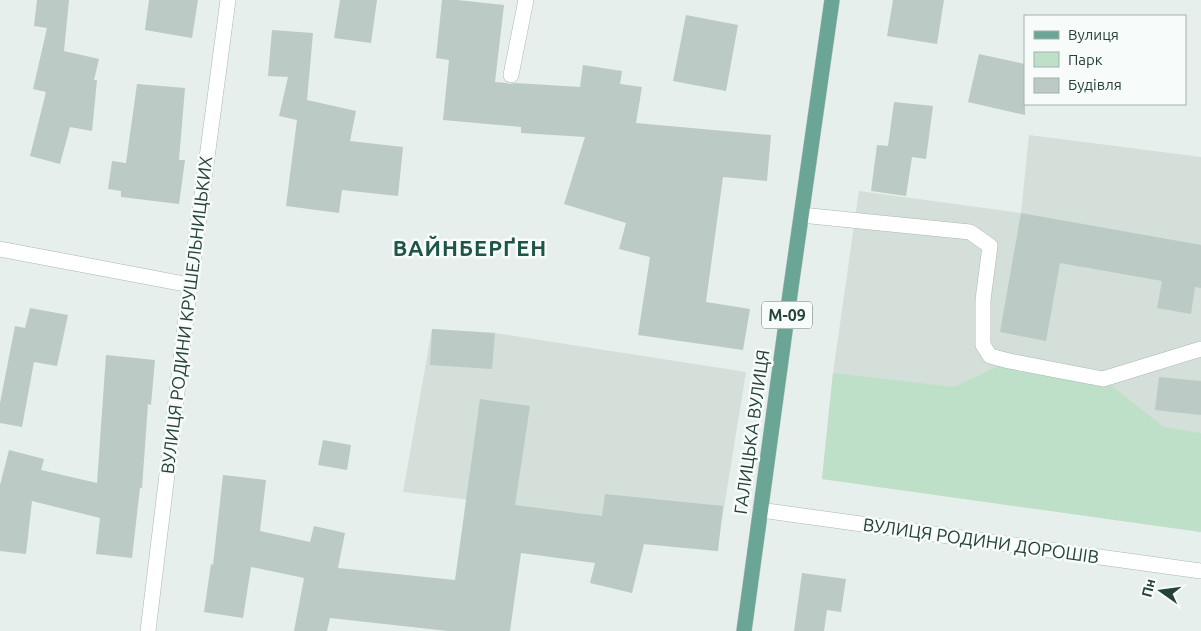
<svg xmlns="http://www.w3.org/2000/svg" width="1201" height="631" font-family="Ubuntu,sans-serif">
<style>
.built{fill:#d4dfda}
.green{fill:#bfe0c8}
.building{fill:#bbcac4}
.lines{fill:none;stroke-linecap:round;stroke-linejoin:round}
.service-casing{stroke:#a8b8b2;stroke-width:16}
.minor-casing{stroke:#a8b8b2;stroke-width:16}
.primary-casing{stroke:#c2cac8;stroke-width:16}
.service{stroke:#fff;stroke-width:15}
.minor{stroke:#fff;stroke-width:15}
.primary{stroke:#6aa596;stroke-width:15}
.labels{text-anchor:middle;stroke-width:5;stroke-linejoin:round;paint-order:stroke}
.shield{fill:#f7fbf9;stroke:#637a73;stroke-width:1}
.shield-label{font-size:16px;font-weight:bold;fill:#24423a}
.street-label{font-size:18px;fill:#24423a;stroke:#f7fbf9}
.district-label{font-size:22px;font-weight:bold;letter-spacing:1px;fill:#1f5548;stroke:#f7fbf9}
</style>
<rect width="100%" height="100%" fill="#e6efeb"/>
<path class="built" d="M1029,135L1201,157V532L822,479L833,373L859,191L1021,213Z
M432,329L495,333L746,372L717,551L600,540L587,514L403,492Z"/>
<path class="green" d="M1009,361L1103,379L1164,427L1201,433V532L822,479L833,373L954,387Z"/>
<path class="building" d="M37,0H69L64,51L99,59L94,80H97L92,131L70,127L60,164L30,156L46,92L33,89L47,28L34,26Z
M149,0H198L192,38L145,30Z
M340,0H377L371,43L334,38Z
M442,0H457L504,5L495,82L506,83L510,84L515,83L580,87L583,65L622,71L620,84L642,87L636,123L771,135L767,181L723,177L706,302L750,309L743,350L638,335L650,257L619,249L626,223L564,204L585,137L521,133V127L443,120L449,60L436,58Z
M893,0H944L937,44L887,36Z
M686,15L738,25L726,91L673,81Z
M272,30L313,33L307,100L356,111L350,141L403,147L398,196L342,190L339,213L286,206L297,120L279,116L288,77L268,76Z
M979,54L1025,64V115L968,102Z
M137,84L185,88L179,160H185L179,204L121,197V191L108,189L112,161L126,163Z
M894,102L933,106L926,159L912,157L906,196L871,191L877,145L888,146Z
M1021,213L1201,245V288L1195,287L1191,314L1157,308L1162,281L1060,263L1046,341L1000,332Z
M30,308L68,315L57,366L34,362L22,427L0,423V403L15,326L25,328Z
M432,329L495,333L492,369L430,365Z
M106,355L155,360L151,405L148,404L142,488H140L132,558L96,554L100,518L32,501L26,554L0,551V485L9,450L44,459L41,470L97,483Z
M1159,377L1201,381V415L1155,410Z
M480,399L530,406L515,505L602,516L605,494L723,506L718,551L644,544L632,593L590,583L595,563L521,553L510,631H448L330,618L327,631H294L304,578L251,567L243,618L204,612L211,564L213,565L223,475L266,480L260,531L310,542L314,526L345,533L338,568L455,580Z
M323,440L351,445L347,470L318,465Z
M802,573L846,579L841,612L827,610L824,631H794Z"/>
<g class="lines">
<defs>
<path id="service" d="M801,215L970,232L990,246L983,300V345L990,356L1009,361L1103,379L1201,349
M0,249L190,285"/>
<path id="minor" d="M511,75L526,0
M760,510L1201,571
M148,631L190,285L228,0"/>
<path id="primary" d="M744,631L791,287L832,0"/>
</defs>
<use href="#service" class="service-casing"/>
<use href="#minor" class="minor-casing"/>
<use href="#primary" class="primary-casing"/>
<use href="#service" class="service"/>
<use href="#minor" class="minor"/>
<use href="#primary" class="primary"/>
</g>
<g class="labels">
<rect class="shield" x="762" y="301.5" width="50" height="27" rx="4"/>
<g class="shield-label">
<text x="787" y="321">М-09</text>
</g>
<g class="street-label">
<text transform="translate(187 315) rotate(-83)" y="6">ВУЛИЦЯ РОДИНИ КРУШЕЛЬНИЦЬКИХ</text>
<text transform="translate(752 432) rotate(-82)" y="6">ГАЛИЦЬКА ВУЛИЦЯ</text>
<text transform="translate(981 541) rotate(8)" y="6">ВУЛИЦЯ РОДИНИ ДОРОШІВ</text>
</g>
<g class="district-label">
<text x="470" y="256">ВАЙНБЕРҐЕН</text>
</g>
</g>
<rect x="1024" y="15" width="162" height="90" fill="#f7fbf9" stroke="#a3b1ad"/>
<rect x="1034" y="31" width="25" height="8" fill="#6aa596" stroke="#a3b1ad"/>
<text x="1068" y="40" font-size="15" fill="#24423a">Вулиця</text>
<rect x="1034" y="52" width="25" height="15" fill="#bfe0c8" stroke="#a3b1ad"/>
<text x="1068" y="65" font-size="15" fill="#24423a">Парк</text>
<rect x="1034" y="78" width="25" height="15" fill="#bbcac4" stroke="#a3b1ad"/>
<text x="1068" y="90" font-size="15" fill="#24423a">Будівля</text>
<g transform="translate(1161 591) rotate(284)" stroke="#f7fbf9" stroke-width="4" paint-order="stroke">
<path d="M0-4L9 19L0 12L-9 19Z" fill="#24423a"/>
<text y="-8" font-size="14" font-weight="bold" text-anchor="middle" fill="#24423a">Пн</text>
</g>
</svg>
